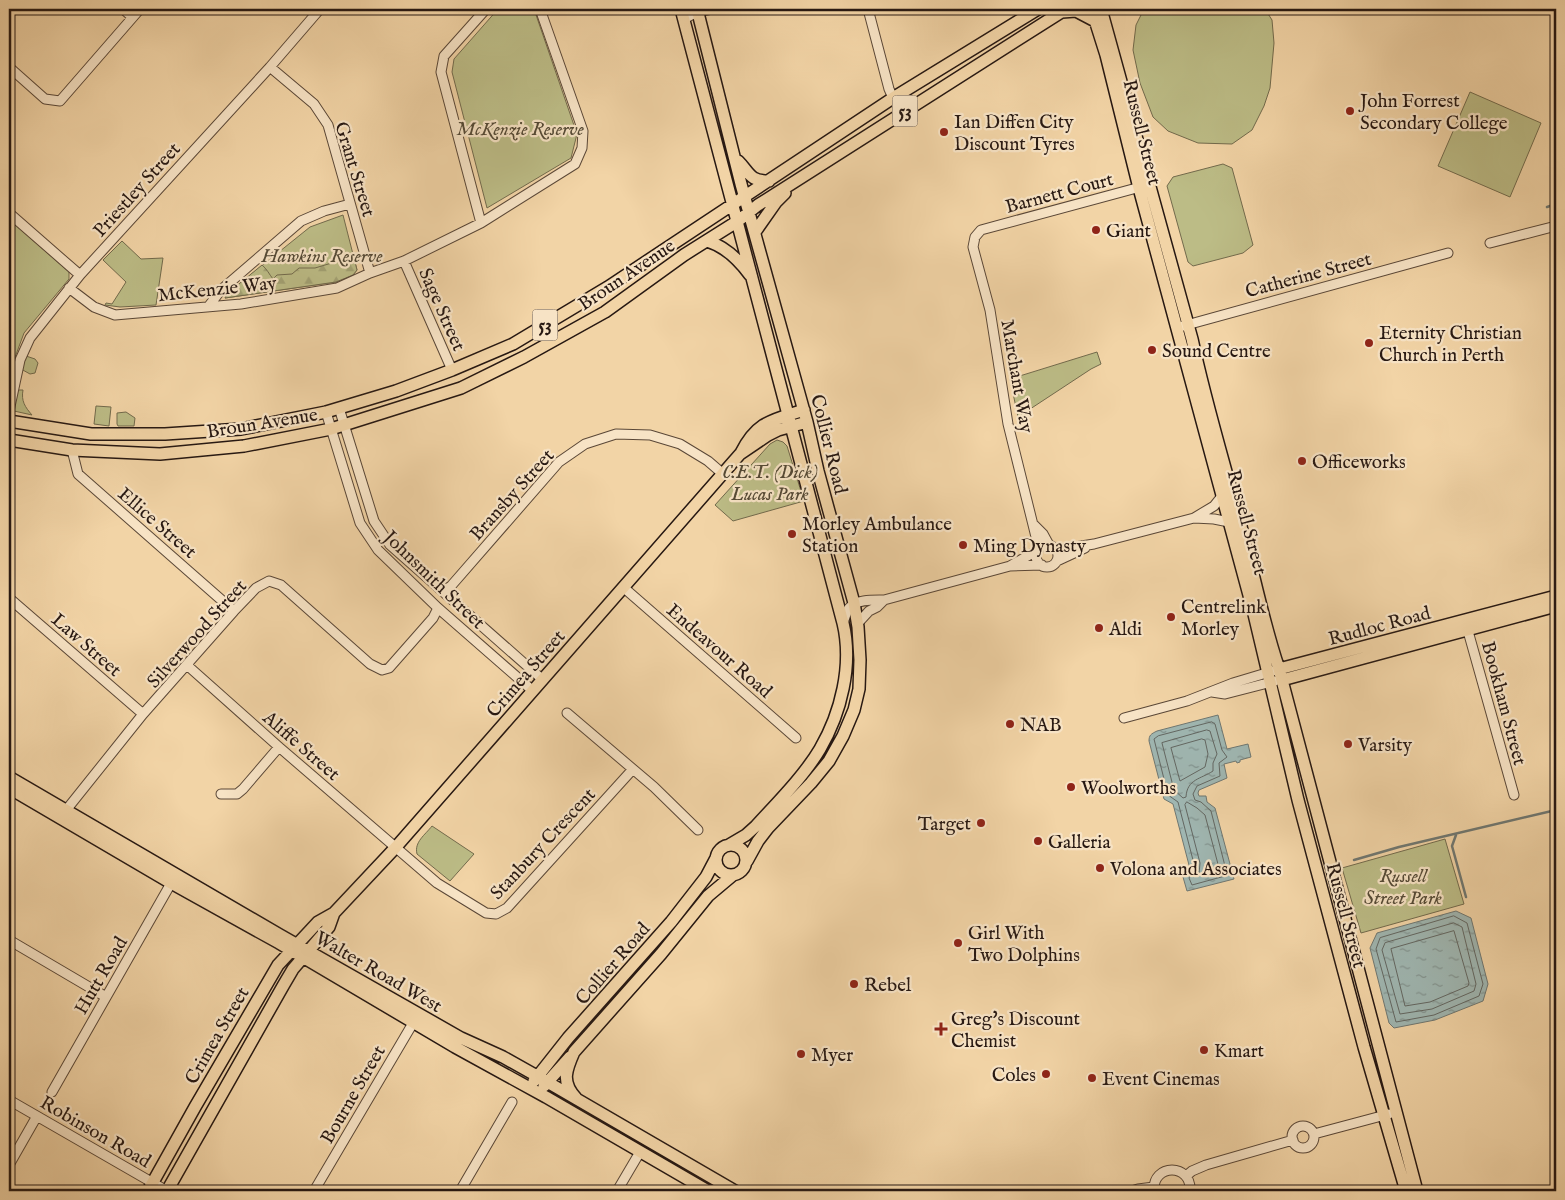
<svg xmlns="http://www.w3.org/2000/svg" width="1565" height="1200" font-family="'IM FELL English',serif">
<style>
.green{fill:#bcbc86;stroke:#726a4c}
.forest{fill:url(#forest-firs);stroke:#726a4c}
.water{fill:url(#water-ripples);stroke:#6f7771}
.lines{fill:none;stroke-linecap:round;stroke-linejoin:round}
.shore{stroke:#636762;stroke-width:1}
.stream{stroke:#6f7771;stroke-width:2.5}
.minor-casing{stroke:#5a4737;stroke-width:11}
.major-casing{stroke:#271812;stroke-width:14}
.minor{stroke:#f7e3c5;stroke-width:9}
.major{stroke:#f2d4a6;stroke-width:11}
.poi-dot{fill:#8f2418;stroke:#f7e3c5;stroke-width:2}
.labels{text-anchor:middle;stroke-width:4.5;stroke-linejoin:round;paint-order:stroke}
.shield{fill:#f7e3c5;stroke:#655548;stroke-width:1}
.shield-label{font-size:18px;font-weight:bold;fill:#271812}
.poi-label{font-size:19px;fill:#271812;stroke:#f7e3c5;text-anchor:start}
.park-label{font-size:19px;font-style:italic;fill:#544935;stroke:#f7e3c5}
.street-label{font-size:19px;fill:#271812;stroke:#f7e3c5}
</style>
<defs>
<pattern id="forest-firs" width="22" height="20" patternUnits="userSpaceOnUse" patternTransform="scale(1.25)"><rect width="22" height="20" fill="#bcbc86"/><path d="M5 1l3.5 6h-7zM16 11l3.5 6h-7z" fill="#a2a173"/></pattern>
<pattern id="water-ripples" width="26" height="14" patternUnits="userSpaceOnUse" patternTransform="scale(1.25)"><rect width="26" height="14" fill="#9fb6b1"/><path d="M2 4q2-2 4 0t4 0M15 11q2-2 4 0t4 0" fill="none" stroke="#82938f"/></pattern>
</defs>
<rect width="100%" height="100%" fill="#f2d4a6"/>
<filter id="stains"><feTurbulence type="fractalNoise" baseFrequency=".004" numOctaves="4"/><feColorMatrix values="0 0 0 0 .2 0 0 0 0 .09 0 0 0 0 .02 0 0 0 .5 -.17"/></filter>
<radialGradient id="worn" r=".72"><stop offset=".6" stop-color="#630" stop-opacity="0"/><stop offset="1" stop-color="#630" stop-opacity=".3"/></radialGradient>
<path class="green" d="M498,9H534L577,134L571,158L487,208L452,72L454,59Z
M1144,9H1265L1272,20L1274,43L1270,88L1264,106L1252,130L1232,144L1198,143L1168,131L1153,117L1140,83L1133,50L1136,25Z
M1470,92L1541,123L1510,197L1438,166Z
M1223,164L1232,168L1253,245L1243,253L1193,266L1188,262L1167,186L1173,177Z
M343,215L357,270L353,275L336,282L225,298L228,293L310,227Z
M9,219L69,272V279L24,333L14,360L9,379Z
M122,241L141,259L163,258L156,305L120,307L105,305L106,303L112,304L126,282L103,260Z
M1097,352L1101,364L1091,369L1018,417L1010,379Z
M26,356L35,359L38,363L35,373L30,374L21,369Z
M15,390H23C21,401 25,407 32,415L14,411L13,409Z
M96,406L111,407L109,426L94,424Z
M126,412L135,418L134,426H118L117,424V413Z
M777,440L783,442L787,446L804,501L733,521L715,505L770,444Z
M432,826L474,854L450,881L417,854C414,842 425,835 432,826Z
M1445,839L1464,904L1361,933L1342,868Z"/>
<path class="forest" d="M352,258H354L357,270L353,275L336,282L225,298L228,293L262,265C267,269 269,274 273,279L277,275L292,274L299,268H315L335,262L349,264L350,260Z"/>
<path class="water" d="M1218,715L1227,749L1248,744L1251,757L1240,760V762L1237,763L1236,761L1224,764L1227,778L1199,790L1198,793L1199,796H1206L1207,802L1215,808L1234,879L1187,891L1183,877L1189,865L1173,804L1164,799L1149,741C1149,735 1151,734 1157,731Z
M1456,911L1471,918L1488,984L1483,1001L1435,1020L1394,1028L1389,1023L1370,948L1377,933Z"/>
<g class="lines">
<path class="shore" d="M1212,722L1215,724L1222,750L1227,757L1219,763L1220,776L1197,786L1193,794L1195,800L1201,802L1211,811L1227,874L1225,876L1192,885L1189,878L1194,868V864L1178,802L1168,795L1154,739L1158,736Z
M1207,730L1210,731L1217,754L1213,763V771C1201,779 1187,779 1186,797L1183,798L1174,790L1162,743Z
M1202,739L1205,740L1208,754L1205,767L1180,781L1171,748Z
M1187,802L1197,808L1205,815L1219,868L1218,871L1201,876L1199,874L1200,863L1185,805Z
M1454,916L1467,923L1483,984L1479,996L1434,1015L1396,1022L1376,949L1380,938Z
M1454,923L1462,927L1476,984L1474,991L1432,1009L1400,1014L1382,950L1385,943Z
M1454,931L1469,983L1468,986L1430,1002L1405,1006L1391,949Z"/>
<path class="stream" d="M1547,207L1556,204
M1456,835L1452,846L1466,897
M1354,860L1399,847L1556,810"/>
<defs>
<path id="minor" d="M123,9L132,17
M868,9L889,89L893,98
M684,19L697,12L712,9
M9,67L45,99L60,101L140,9
M270,67L314,104L328,125L370,273
M9,213L80,275
M481,223L441,72L444,56L486,9
M1490,243L1556,226
M404,261L452,370
M69,288L94,307L115,315L241,304L337,288L370,273L404,261L481,223L575,164L582,148L583,131L540,9
M208,307L221,290L301,221L324,211L350,204
M1183,326L1448,253
M339,408L374,521L390,545L543,680
M9,411L20,360L30,338L80,275L270,67L320,9
M326,412L360,523L378,550L438,608L533,691
M72,450L78,474L234,611
M1194,518L1214,519L1229,522
M1034,525L1043,534L1049,545
M1036 556a11 11 0 1 1 22 0a11 11 0 1 1-22 0Z
M1039,549L1008,424L990,310L973,247L975,237L981,230L1144,186
M1056,550L1094,544L1194,518L1214,506L1222,496
M1057,561L1085,548
M1010,566L1038,550
M623,587L796,738
M443,591L451,586L559,462L585,444L616,434L650,435L680,444L708,461L723,474
M9,598L143,714
M843,623C845,618 846,612 849,608C856,599 874,600 884,600L1010,566L1042,565
M858,623L869,611L877,607L884,600
M1466,624L1514,795
M188,666L279,747L437,883L486,913L496,914L507,908L633,769
M1212,692L1225,694L1275,681
M567,713L654,787L698,830
M1124,718L1187,701L1233,683L1273,671
M221,794H237L243,789L279,747
M63,814L143,714L234,611L256,588L269,581L281,585L370,664L382,670L389,668L433,618L438,608
M9,940L106,997
M52,1092L174,878
M9,1100L167,1191
M1292 1137a11 11 0 1 1 22 0a11 11 0 1 1-22 0Z
M1314,1134L1389,1114
M9,1165L37,1116
M1186,1176L1192,1171L1206,1165L1293,1140
M314,1191L416,1018
M460,1191L512,1102
M617,1191L640,1152
M1132,1191L1138,1189L1154,1187
M1154,1191C1152,1163 1192,1163 1190,1191"/>
<path id="major" d="M681,9L843,623C853,665 841,713 820,749C804,776 777,803 756,826L746,835L729,845
M697,9L741,184L807,422L818,471L854,603L858,627L860,660L859,689L854,710L843,736L829,761L811,783L768,828L758,841L747,861
M1090,9L1094,17L1106,55L1139,188L1253,610L1298,800L1364,1047L1406,1191
M1101,9L1192,339C1206,405 1226,469 1243,534C1255,579 1264,625 1279,669L1417,1191
M1062,12L1076,11L1095,21
M738,161C750,173 749,181 769,181
M755,232L776,202L785,193
M707,241C724,246 739,260 750,275
M9,421L91,434H165L241,429L326,412L396,391L452,370L513,344L608,287L893,98L1038,9
M9,440L72,450L160,454L244,446L331,429L461,388L524,357L605,312L684,255L738,221L758,205L1066,9
M741,453C757,421 773,420 804,410
M1279,669L1556,596
M1282,680L1556,606
M9,777L280,935L461,1038L503,1057L537,1076L735,1191
M9,788L171,883L279,943L455,1047L546,1097L708,1191
M716 860a15 15 0 1 1 30 0a15 15 0 1 1-30 0Z
M534,1081L568,1038L671,922L706,877L716,858
M544,1086L570,1057
M576,1098C561,1082 566,1070 574,1052L661,954L708,896L733,875
M148,1191L195,1107L278,965L318,922L334,913L396,847L740,454L768,435L778,430L807,422
M167,1191L283,986L293,969L329,927L334,913"/>
</defs>
<use href="#minor" class="minor-casing"/>
<use href="#major" class="major-casing"/>
<use href="#minor" class="minor"/>
<use href="#major" class="major"/>
</g>
<g class="poi-dot">
<circle cx="1350" cy="111" r="5"/>
<circle cx="944" cy="132" r="5"/>
<circle cx="1096" cy="230" r="5"/>
<circle cx="1369" cy="343" r="5"/>
<circle cx="1152" cy="350" r="5"/>
<circle cx="1302" cy="461" r="5"/>
<circle cx="792" cy="534" r="5"/>
<circle cx="963" cy="545" r="5"/>
<circle cx="1171" cy="617" r="5"/>
<circle cx="1099" cy="628" r="5"/>
<circle cx="1010" cy="724" r="5"/>
<circle cx="1348" cy="744" r="5"/>
<circle cx="1071" cy="787" r="5"/>
<circle cx="981" cy="823" r="5"/>
<circle cx="1038" cy="841" r="5"/>
<circle cx="1100" cy="868" r="5"/>
<circle cx="958" cy="943" r="5"/>
<circle cx="854" cy="984" r="5"/>
<path d="M938.5 1021.5h5v5h5v5h-5v5h-5v-5h-5v-5h5z"/>
<circle cx="1204" cy="1050" r="5"/>
<circle cx="801" cy="1054" r="5"/>
<circle cx="1046" cy="1074" r="5"/>
<circle cx="1092" cy="1078" r="5"/>
</g>
<g class="labels">
<g class="shield">
<rect x="892.5" y="95.5" width="25" height="31" rx="4"/>
<rect x="532.5" y="309.5" width="25" height="31" rx="4"/>
</g>
<g class="shield-label">
<text x="905" y="117">53</text>
<text x="545" y="331">53</text>
</g>
<g class="poi-label">
<text x="1360" y="107">John Forrest<tspan x="1360" dy="22">Secondary College</tspan></text>
<text x="954" y="128">Ian Diffen City<tspan x="954" dy="22">Discount Tyres</tspan></text>
<text x="1106" y="237">Giant</text>
<text x="1379" y="339">Eternity Christian<tspan x="1379" dy="22">Church in Perth</tspan></text>
<text x="1162" y="357">Sound Centre</text>
<text x="1312" y="468">Officeworks</text>
<text x="802" y="530">Morley Ambulance<tspan x="802" dy="22">Station</tspan></text>
<text x="973" y="552">Ming Dynasty</text>
<text x="1181" y="613">Centrelink<tspan x="1181" dy="22">Morley</tspan></text>
<text x="1109" y="635">Aldi</text>
<text x="1020" y="731">NAB</text>
<text x="1358" y="751">Varsity</text>
<text x="1081" y="794">Woolworths</text>
<text x="971" y="830" text-anchor="end">Target</text>
<text x="1048" y="848">Galleria</text>
<text x="1110" y="875">Volona and Associates</text>
<text x="968" y="939">Girl With<tspan x="968" dy="22">Two Dolphins</tspan></text>
<text x="864" y="991">Rebel</text>
<text x="951" y="1025">Greg's Discount<tspan x="951" dy="22">Chemist</tspan></text>
<text x="1214" y="1057">Kmart</text>
<text x="811" y="1061">Myer</text>
<text x="1036" y="1081" text-anchor="end">Coles</text>
<text x="1102" y="1085">Event Cinemas</text>
</g>
<g class="park-label">
<text x="520" y="135">McKenzie Reserve</text>
<text x="322" y="262">Hawkins Reserve</text>
<text x="770" y="478">C.E.T. (Dick)<tspan x="770" dy="22">Lucas Park</tspan></text>
<text x="1403" y="882">Russell<tspan x="1403" dy="22">Street Park</tspan></text>
</g>
<g class="street-label">
<text transform="translate(1143 132) rotate(76)" y="7">Russell Street</text>
<text transform="translate(356 169) rotate(73)" y="7">Grant Street</text>
<text transform="translate(136 189) rotate(-48)" y="7">Priestley Street</text>
<text transform="translate(1059 192) rotate(-15)" y="7">Barnett Court</text>
<text transform="translate(626 274) rotate(-34)" y="7">Broun Avenue</text>
<text transform="translate(1308 274) rotate(-15)" y="7">Catherine Street</text>
<text transform="translate(217 288) rotate(-6)" y="7">McKenzie Way</text>
<text transform="translate(443 309) rotate(66)" y="7">Sage Street</text>
<text transform="translate(1018 376) rotate(80)" y="7">Marchant Way</text>
<text transform="translate(262 422) rotate(-9)" y="7">Broun Avenue</text>
<text transform="translate(830 444) rotate(76)" y="7">Collier Road</text>
<text transform="translate(511 494) rotate(-48)" y="7">Bransby Street</text>
<text transform="translate(158 522) rotate(41)" y="7">Ellice Street</text>
<text transform="translate(1248 522) rotate(75)" y="7">Russell Street</text>
<text transform="translate(435 579) rotate(44)" y="7">Johnsmith Street</text>
<text transform="translate(1379 625) rotate(-15)" y="7">Rudloc Road</text>
<text transform="translate(196 633) rotate(-48)" y="7">Silverwood Street</text>
<text transform="translate(87 644) rotate(41)" y="7">Law Street</text>
<text transform="translate(720 650) rotate(41)" y="7">Endeavour Road</text>
<text transform="translate(525 673) rotate(-49)" y="7">Crimea Street</text>
<text transform="translate(1505 703) rotate(75)" y="7">Bookham Street</text>
<text transform="translate(302 745) rotate(41)" y="7">Aliffe Street</text>
<text transform="translate(542 843) rotate(-47)" y="7">Stanbury Crescent</text>
<text transform="translate(1347 915) rotate(75)" y="7">Russell Street</text>
<text transform="translate(612 963) rotate(-49)" y="7">Collier Road</text>
<text transform="translate(379 971) rotate(30)" y="7">Walter Road West</text>
<text transform="translate(100 975) rotate(-60)" y="7">Hutt Road</text>
<text transform="translate(216 1035) rotate(-60)" y="7">Crimea Street</text>
<text transform="translate(352 1094) rotate(-60)" y="7">Bourne Street</text>
<text transform="translate(96 1131) rotate(30)" y="7">Robinson Road</text>
</g>
</g>
<rect width="1565" height="1200" fill="none" stroke="#f2d4a6" stroke-width="30"/>
<rect x="10" y="10" width="1545" height="1180" fill="none" stroke="#271812" stroke-width="2.5"/>
<rect x="15" y="15" width="1535" height="1170" fill="none" stroke="#271812"/>
<rect width="100%" height="100%" filter="url(#stains)"/>
<rect width="100%" height="100%" fill="url(#worn)"/>
</svg>
